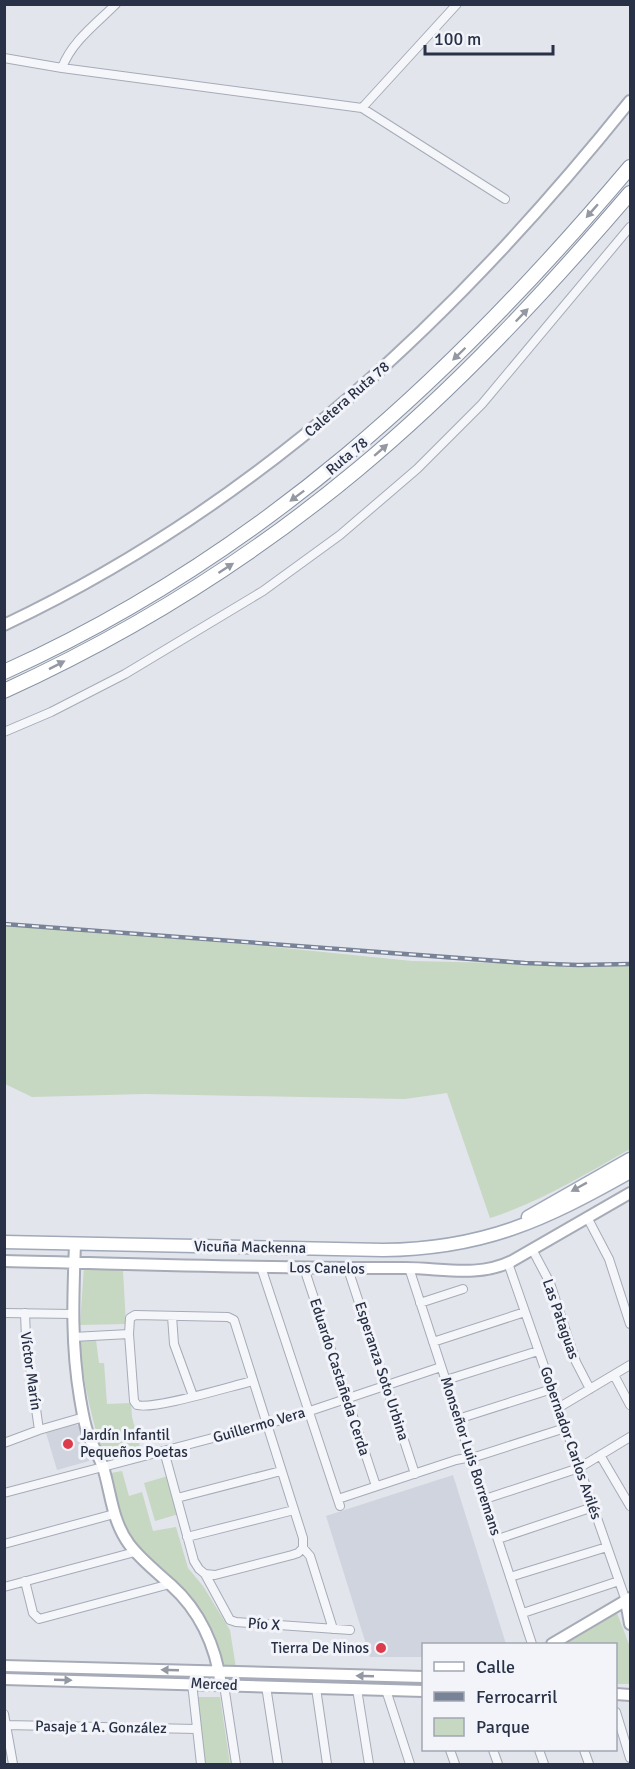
<svg xmlns="http://www.w3.org/2000/svg" width="635" height="1769" font-family="Signika,sans-serif">
<style>
.built{fill:#d0d4de}
.green{fill:#c6d7c2}
.lines{fill:none;stroke-linecap:round;stroke-linejoin:round}
.street-casing{stroke:#a6abb7;stroke-width:10}
.secondary-casing{stroke:#a6abb7;stroke-width:14}
.primary-casing{stroke:#a0a9b9;stroke-width:15}
.highway-casing{stroke:#8892a4;stroke-width:16}
.street{stroke:#f5f6f9;stroke-width:8}
.secondary{stroke:#fff;stroke-width:10}
.primary{stroke:#fff;stroke-width:12}
.highway{stroke:#fff;stroke-width:14}
.rail-casing{stroke:#798397;stroke-width:4.5}
.rail{stroke:#f2f4f9;stroke-width:2;stroke-dasharray:7;stroke-linecap:butt}
.oneway{fill:#9498a2}
.poi-dot{fill:#dc3b4c;stroke:#f2f4f9;stroke-width:2}
.labels{text-anchor:middle;stroke-width:6;stroke-linejoin:round;paint-order:stroke}
.street-label{font-size:15px;fill:#283146;stroke:#f2f4f9}
.poi-label{font-size:15px;fill:#283146;stroke:#f2f4f9;text-anchor:start}
</style>
<rect width="100%" height="100%" fill="#e2e5ec"/>
<path class="built" d="M76,1424L81,1429L89,1455V1461L57,1470L46,1433Z
M453,1475L506,1644H424L423,1657H370L326,1516Z"/>
<path class="green" d="M5,925L264,946L412,961L630,966V1149C584,1175 540,1202 490,1218L447,1093L405,1099L144,1094L32,1097L5,1084Z
M84,1266L123,1271L126,1324L80,1325Z
M96,1340L99,1363H104L107,1404L131,1403L132,1417L141,1451L104,1460C93,1421 82,1381 80,1341Z
M122,1471L129,1496L142,1492L153,1531L176,1527L188,1568L203,1586L230,1630L236,1668L223,1667L213,1641L141,1555L124,1530L108,1478L111,1473Z
M168,1476L179,1514L155,1521L144,1483Z
M617,1613L630,1647V1684H616V1644H562Z
M193,1697H220L230,1764H204Z"/>
<g class="lines">
<defs>
<path id="street" d="M4,58L62,68L362,108L505,199
M62,68C71,42 97,23 116,4
M362,108L457,4
M4,732L51,712L125,674L263,591L340,535L417,469L482,404L630,227
M587,1217L609,1259L630,1324
M532,1249L550,1283L576,1362L590,1389
M508,1263L626,1601
M261,1267L340,1506
M304,1268L376,1486
M409,1268L532,1644
M348,1269L415,1474
M420,1303L463,1289
M4,1313L73,1314
M25,1313L26,1339L39,1430
M172,1316L174,1344L193,1396
M73,1337L129,1334
M433,1342L525,1312
M614,1375L630,1405
M446,1380L538,1351
M253,1381C231,1386 154,1410 137,1405L134,1401L129,1334L130,1318L135,1315L228,1317L234,1320L303,1538V1548
M558,1408L630,1365
M458,1419L552,1389
M4,1443L39,1430L84,1417
M164,1451L194,1561L199,1569L205,1574L230,1620L236,1622L350,1630
M600,1455L630,1506
M4,1493L289,1418L441,1367
M177,1498L281,1471
M338,1499L456,1460L471,1457H475L565,1428
M485,1499L579,1468L630,1437
M187,1537L294,1510
M498,1539L593,1507
M4,1544L114,1514
M303,1548L310,1556L333,1629
M205,1574L215,1575L292,1555L298,1553L303,1548
M510,1577L607,1547
M25,1581L33,1613L39,1619L170,1584
M4,1587L135,1552
M523,1613L619,1581
M192,1683L201,1764
M224,1685L236,1764
M266,1686L278,1764
M316,1688L327,1764
M357,1689L369,1764
M386,1690L410,1764
M616,1712L630,1758
M4,1714L13,1764
M6,1725L196,1729
M450,1750L455,1764
M493,1750L498,1764
M539,1750L544,1764
M584,1750L589,1764"/>
<path id="secondary" d="M4,625C258,505 456,318 630,101
M75,1244C73,1297 71,1345 80,1398C82,1410 84,1423 88,1434C92,1445 99,1456 103,1467C111,1493 112,1521 129,1544C141,1560 157,1572 171,1585C200,1611 216,1647 221,1685
M4,1261C138,1264 271,1269 405,1268C442,1268 477,1278 512,1261L630,1193
M626,1601L630,1624
M552,1644L630,1598
M4,1666L424,1677
M4,1679L424,1691
M616,1694L630,1695"/>
<path id="primary" d="M528,1217L630,1159
M4,1242L383,1250C484,1249 545,1220 630,1172"/>
<path id="highway" d="M4,672C259,557 452,378 630,167
M4,691C131,633 250,559 357,470C457,387 546,291 630,193"/>
</defs>
<use href="#street" class="street-casing"/>
<use href="#secondary" class="secondary-casing"/>
<use href="#primary" class="primary-casing"/>
<use href="#highway" class="highway-casing"/>
<use href="#street" class="street"/>
<use href="#secondary" class="secondary"/>
<use href="#primary" class="primary"/>
<use href="#highway" class="highway"/>
<defs>
<path id="rail" d="M4,924L525,963L578,965L630,964"/>
</defs>
<use href="#rail" class="rail-casing"/>
<use href="#rail" class="rail"/>
</g>
<defs><path id="oneway-solid" d="M-6-.8H1V-3.2L6.5 0L1 3.2V.8H-6Z" transform="scale(1.5)"/></defs>
<g class="oneway">
<use href="#oneway-solid" transform="translate(592 211) rotate(131)"/>
<use href="#oneway-solid" transform="translate(522 315) rotate(-46)"/>
<use href="#oneway-solid" transform="translate(459 354) rotate(136)"/>
<use href="#oneway-solid" transform="translate(381 450) rotate(-41)"/>
<use href="#oneway-solid" transform="translate(297 496) rotate(143)"/>
<use href="#oneway-solid" transform="translate(226 568) rotate(-33)"/>
<use href="#oneway-solid" transform="translate(57 665) rotate(-27)"/>
<use href="#oneway-solid" transform="translate(579 1187) rotate(151)"/>
<use href="#oneway-solid" transform="translate(170 1670) rotate(-178)"/>
<use href="#oneway-solid" transform="translate(365 1676) rotate(-178)"/>
<use href="#oneway-solid" transform="translate(63 1680) rotate(2)"/>
</g>
<g class="poi-dot">
<circle cx="68" cy="1444" r="6"/>
<circle cx="381" cy="1648" r="6"/>
</g>
<g class="labels">
<g class="street-label">
<text transform="translate(347 399) rotate(-41)" y="5">Caletera Ruta 78</text>
<text transform="translate(347 456) rotate(-40)" y="5">Ruta 78</text>
<text transform="translate(250 1247) rotate(1)" y="5">Vicuña Mackenna</text>
<text transform="translate(327 1268) rotate(1)" y="5">Los Canelos</text>
<text transform="translate(561 1319) rotate(71)" y="5">Las Pataguas</text>
<text transform="translate(31 1371) rotate(82)" y="5">Víctor Marín</text>
<text transform="translate(382 1371) rotate(72)" y="5">Esperanza Soto Urbina</text>
<text transform="translate(340 1377) rotate(72)" y="5">Eduardo Castañeda Cerda</text>
<text transform="translate(259 1425) rotate(-16)" y="5">Guillermo Vera</text>
<text transform="translate(571 1443) rotate(71)" y="5">Gobernador Carlos Avilés</text>
<text transform="translate(471 1456) rotate(72)" y="5">Monseñor Luis Borremans</text>
<text transform="translate(264 1624) rotate(4)" y="5">Pío X</text>
<text transform="translate(214 1684) rotate(3)" y="5">Merced</text>
<text transform="translate(101 1727) rotate(1)" y="5">Pasaje 1 A. González</text>
</g>
<g class="poi-label">
<text x="80" y="1440">Jardín Infantil<tspan x="80" dy="17">Pequeños Poetas</tspan></text>
<text x="369" y="1653" text-anchor="end">Tierra De Ninos</text>
</g>
</g>
<rect width="635" height="1769" fill="none" stroke="#283146" stroke-width="12"/>
<rect x="422" y="1643" width="195" height="108" fill="#f2f4f9" stroke="#a1a6b1" stroke-width="1.5"/>
<rect x="434" y="1662" width="30" height="9" fill="#ffffff" stroke="#a1a6b1" stroke-width="1.5"/>
<text x="476" y="1673" font-size="18" fill="#283146">Calle</text>
<rect x="434" y="1692" width="30" height="9" fill="#798397" stroke="#a1a6b1" stroke-width="1.5"/>
<text x="476" y="1703" font-size="18" fill="#283146">Ferrocarril</text>
<rect x="434" y="1718" width="30" height="18" fill="#c6d7c2" stroke="#a1a6b1" stroke-width="1.5"/>
<text x="476" y="1733" font-size="18" fill="#283146">Parque</text>
<path d="M425 45v9h128v-9" fill="none" stroke="#283146" stroke-width="3"/>
<text x="434" y="45" font-size="18" fill="#283146" stroke="#f2f4f9" stroke-width="4.5" paint-order="stroke">100 m</text>
</svg>
